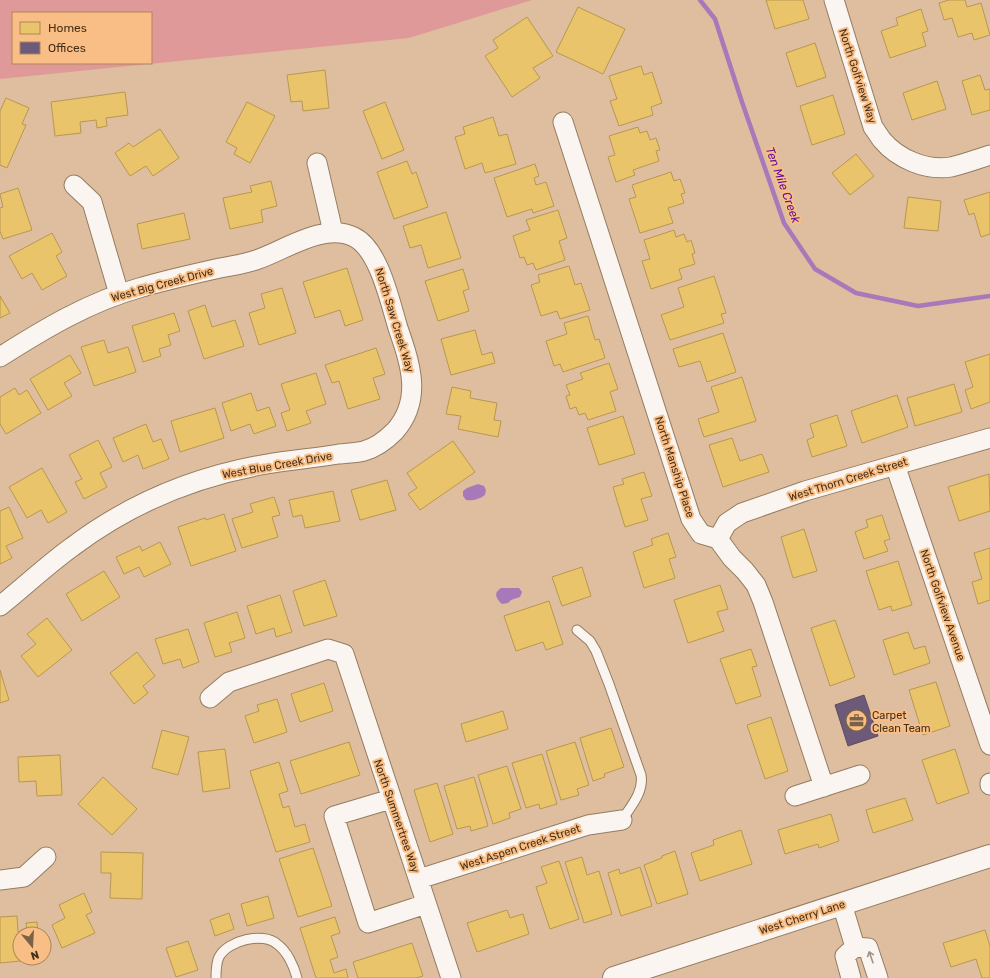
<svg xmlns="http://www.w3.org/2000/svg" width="990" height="978" font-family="Rubik,sans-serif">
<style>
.green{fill:#e09999;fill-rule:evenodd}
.water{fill:#a879b9}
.homes{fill:#e9c46a;stroke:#b89751}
.offices{fill:#6d597a;stroke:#614c5c}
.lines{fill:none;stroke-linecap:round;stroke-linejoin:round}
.stream{stroke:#a879b9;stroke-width:4.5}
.lane-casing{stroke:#947c61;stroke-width:11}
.street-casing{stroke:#947c61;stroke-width:21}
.secondary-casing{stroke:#947c61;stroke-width:24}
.lane{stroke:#faf5f1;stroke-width:9}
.street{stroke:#faf5f1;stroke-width:19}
.secondary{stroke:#faf5f1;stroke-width:22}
.oneway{stroke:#a09284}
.labels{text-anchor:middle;stroke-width:4;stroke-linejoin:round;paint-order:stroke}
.street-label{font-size:11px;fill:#462f17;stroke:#f8be85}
.poi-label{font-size:11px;fill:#462f17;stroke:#f8be85;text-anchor:start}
.water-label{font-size:12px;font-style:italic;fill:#611496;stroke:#f8be85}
</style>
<rect width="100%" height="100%" fill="#debe9f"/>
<path class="green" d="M0,0H532L409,38L0,79ZM13,13H151V63H13Z"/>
<path class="water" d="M478,484L484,486L486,490L485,495C480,499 473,501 466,500L463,496V491L467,488Z
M501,588H519L522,592L520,597L511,600L508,603L502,604C496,599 493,593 501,588Z"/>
<path class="homes" d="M766,0H803L809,19L775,29Z
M949,0H965L967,7L981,3L990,35L974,40L972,33L958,37L952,18L944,20L939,3Z
M578,7L625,29L603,74L556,52Z
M921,9L928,31L922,33L926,46L890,58L881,31L898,25L896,18Z
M527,17L553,56L533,68L540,78L512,97L485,56L498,48L493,40Z
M815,43L826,77L797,87L786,53Z
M641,66L644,75L652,72L662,103L651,107L653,115L619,126L610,101L617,99L609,76Z
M325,70L329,108L303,111L302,101L291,102L287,75Z
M980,75L985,90L990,89V110L972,115L962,81Z
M937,81L946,109L912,120L903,93Z
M125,92L128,115L106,118L107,126L97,128L96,120L80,122L81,133L55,136L51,102Z
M833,95L845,134L812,145L800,106Z
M6,98L29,108L22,124L26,125L7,168L0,165V111Z
M247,102L275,116L250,163L234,154L237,148L226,142Z
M385,102L404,150L382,159L363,111Z
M493,117L499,136L507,134L516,164L485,173L482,163L465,169L455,137L465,134L463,127Z
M638,127L640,133L647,131L650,140L656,138L660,150L656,151L659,161L633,170L635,175L616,182L608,157L615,155L609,136Z
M160,129L179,158L153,176L146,166L130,176L115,153L129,143L133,147Z
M856,154L874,176L850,195L832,173Z
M407,161L412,174L416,172L428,207L394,219L377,172Z
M535,164L539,176L534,178L536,185L546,182L554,206L533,213L532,209L507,217L494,178Z
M671,172L674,181L680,179L685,193L681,194L684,203L668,208L673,223L640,233L629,199L636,197L632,185Z
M271,181L277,206L261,210L263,222L230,229L223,198L252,192L250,186Z
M18,188L32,230L3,239L0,231V208L3,207L0,194Z
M990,192V234L981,237L974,213L969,215L964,200Z
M908,197L941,201L938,231L904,228Z
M558,210L567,238L559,241L565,260L536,270L533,263L527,265L524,257L520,258L513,236L530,230L526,220Z
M446,212L461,258L428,268L421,245L410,248L403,226Z
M184,213L190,239L142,249L137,224Z
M674,230L676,237L684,234L687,242L691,240L695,253L692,254L695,264L679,269L682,279L651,289L642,261L650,259L644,240Z
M52,233L62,252L56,256L67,276L42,290L32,273L22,279L9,256Z
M569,266L575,285L581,283L590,310L560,319L557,311L541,316L531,285L540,282L538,275Z
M347,268L363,320L345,326L340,310L315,318L303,282Z
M463,269L469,289L463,291L469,311L438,321L425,281Z
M714,276L726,313L721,314L724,323L670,340L661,315L684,307L678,288Z
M282,288L296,333L259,345L249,313L265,308L261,294Z
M0,296L10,313L0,318Z
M205,305L212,327L235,320L244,346L204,359L188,311Z
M174,313L180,331L168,335L171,345L159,349L161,356L143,362L132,326Z
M588,316L595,340L599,339L605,358L563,372L560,364L554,366L546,341L567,334L564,323Z
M475,330L482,355L492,352L495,363L451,375L441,339Z
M723,333L736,372L707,382L700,361L679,367L673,349Z
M104,340L108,353L128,347L136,372L94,386L81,347Z
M376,348L385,374L373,378L380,399L348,409L339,381L332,383L325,365Z
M990,354V402L971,409L965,390L973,387L965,362Z
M70,355L81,373L64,383L72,396L48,410L30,379Z
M609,363L618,389L610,392L616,411L588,420L585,413L579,415L576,407L570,409L566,396L570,395L566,385L583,379L580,373Z
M316,373L326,404L306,411L311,423L287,431L281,413L290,410L281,384Z
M742,377L756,421L704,437L698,419L719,412L711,387Z
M954,384L962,412L915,426L907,398Z
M452,387L471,391L470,398L497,403L494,420L501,421L498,437L458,429L461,416L446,414Z
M15,388L19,395L27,390L41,413L6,434L0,424V397Z
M251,393L257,411L269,407L276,426L254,434L250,424L231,431L222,403Z
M897,395L908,427L862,443L851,411Z
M215,408L224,438L180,452L171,421Z
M837,415L847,446L812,457L807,440L814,437L810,424Z
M623,416L635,454L599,465L587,428Z
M146,424L153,442L161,439L169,459L143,469L138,455L123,462L113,438Z
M732,438L740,461L762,454L769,472L723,487L709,445Z
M98,440L112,467L100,473L107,487L84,499L75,482L82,479L69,455Z
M453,441L475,472L420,510L408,494L417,488L407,473Z
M42,468L67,512L48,523L41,510L27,518L9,487Z
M644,472L652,496L641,499L648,520L625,527L613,487L624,484L622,479Z
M989,474L990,511L959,521L948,487Z
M387,480L396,510L360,520L351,490Z
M333,491L340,521L305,528L302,515L293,517L289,500Z
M274,497L280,515L272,517L278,537L242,548L232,519L253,512L250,504Z
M9,507L23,538L6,546L12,558L0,564V511Z
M224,514L236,551L191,566L178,527L205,518L206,520Z
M882,515L890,539L884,541L888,551L864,559L855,532L868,527L866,520Z
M804,529L817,571L793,578L781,537Z
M668,533L676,557L669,559L675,578L644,588L633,552L653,545L651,539Z
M160,542L171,564L144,577L139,567L124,574L116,557L140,546L142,551Z
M990,548V600L978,604L972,582L982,579L974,553Z
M898,561L912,605L892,611L891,606L879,610L866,571Z
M582,567L591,596L562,606L552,577Z
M104,571L120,597L82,621L66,594Z
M325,580L337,616L304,626L293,591Z
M720,585L728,609L717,612L724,631L688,643L674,600Z
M280,595L292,632L276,637L274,628L256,634L247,606Z
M549,601L563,644L546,650L543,642L516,651L504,616Z
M237,612L245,638L229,643L232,652L215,657L204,623Z
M47,618L72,650L38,677L21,656L36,644L27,634Z
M835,620L855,677L830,686L811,628Z
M188,629L199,662L183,668L180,659L163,664L155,639Z
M908,632L914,649L925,646L930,663L894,675L883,640Z
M751,649L757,666L752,667L761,696L736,704L720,659Z
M137,652L155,676L143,686L148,693L134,704L110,673Z
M0,670L9,700L0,703Z
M936,682L950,726L923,735L909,690Z
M324,683L333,711L300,722L291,694Z
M277,699L287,732L254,743L245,716L259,711L257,705Z
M503,711L508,729L466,742L461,724Z
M771,717L788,771L765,779L747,725Z
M611,728L624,767L604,774L605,777L593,781L580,738Z
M162,730L189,737L178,775L152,768Z
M349,742L360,775L301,794L290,761Z
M575,742L589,785L577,789L579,795L561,800L546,751Z
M225,749L230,788L203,792L198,752Z
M955,749L969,793L937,804L922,760Z
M542,754L557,804L540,809L539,804L526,808L512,763Z
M60,755L62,795L37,796L36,781L19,782L18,757Z
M279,762L288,791L279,794L283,808L289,806L295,827L305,824L310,842L276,852L250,771Z
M507,766L521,809L509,813L510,818L493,824L478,775Z
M103,777L137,809L112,835L78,804Z
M474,777L488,826L471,831L470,826L457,829L444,786Z
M437,783L453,834L430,842L414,790Z
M905,798L913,820L873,833L866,810Z
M831,814L839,841L819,848L818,844L785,854L778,830Z
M741,830L752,864L700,881L691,853L714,845L713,840Z
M313,848L332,906L298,917L279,859Z
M675,851L688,894L657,904L644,865L662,858V856Z
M101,852L143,853L142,899L110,898L111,873H101Z
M582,857L587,875L599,871L612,914L584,923L565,862Z
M559,861L579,919L550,929L536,887L547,883L541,867Z
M640,867L652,906L621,916L608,873L619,869L620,874Z
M84,893L92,912L86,915L95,933L62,948L52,925L65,918L59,905Z
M268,896L274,918L247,926L241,904Z
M507,910L510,918L523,914L529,934L477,952L467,923Z
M229,913L234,929L215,936L210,920Z
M17,916L18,932L27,931L26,923L37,922L38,934H20V958L41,959L0,963V917Z
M335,917L340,933L331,936L338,957L330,960L334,973L346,969L348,978H316L300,928Z
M985,930L990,946V978H982L976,959L951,967L943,943Z
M188,941L198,970L176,977L166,948Z
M412,943L423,976L416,978H358L353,962Z"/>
<path class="offices" d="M864,695L878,736L848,746L835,705Z"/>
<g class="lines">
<path class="stream" d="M700,0L715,19L742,102L784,223L815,269L856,293L918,306L990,296"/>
<defs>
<path id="lane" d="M577,630L590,641L596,651L609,684L641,775C644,792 631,806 622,820
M216,978C216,971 216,963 219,957C228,940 263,932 277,944C287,951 294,966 297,978"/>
<path id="street" d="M834,0L873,127C876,131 879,136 882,140C898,159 926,171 951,167C964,164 977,159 990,155
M563,122L691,519L701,534L718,539L732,558L745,571L756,585L763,602L824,787
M317,163L333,232
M74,185L92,202L119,294
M0,357C44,329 89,302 139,288C166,280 193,274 220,268C232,266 244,264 256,260C284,251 323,222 354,237C379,249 390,302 398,328C410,363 423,399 395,431C387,439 375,448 364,451C356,453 347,453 339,454C315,458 290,460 267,464C196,476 129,504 72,547C47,565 24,587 0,606
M895,465L990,745
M718,539L727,523L742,513L805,491L990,438
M210,698L229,682L328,649L344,654L451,978
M990,783V785
M795,796L860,775
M391,799L334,816L368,923L426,904
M419,879L588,825L622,820
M0,880L24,877L46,857
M842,904L855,947
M851,978L845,956L855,947L868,948L878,978"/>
<path id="secondary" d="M614,978L990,856"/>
</defs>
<use href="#lane" class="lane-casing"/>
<use href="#street" class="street-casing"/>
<use href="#secondary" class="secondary-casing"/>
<use href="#lane" class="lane"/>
<use href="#street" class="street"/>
<use href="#secondary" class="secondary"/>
</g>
<defs><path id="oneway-shaft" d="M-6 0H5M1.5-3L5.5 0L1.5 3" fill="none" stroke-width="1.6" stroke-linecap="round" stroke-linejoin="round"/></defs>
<use class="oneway" href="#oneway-shaft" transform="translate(871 957) rotate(-109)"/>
<defs>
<symbol id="office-ring" viewBox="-11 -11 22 22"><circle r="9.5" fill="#f8be85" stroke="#7b6147" stroke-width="1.5"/><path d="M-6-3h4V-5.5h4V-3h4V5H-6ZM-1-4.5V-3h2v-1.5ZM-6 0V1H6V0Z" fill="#7b6147"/></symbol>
</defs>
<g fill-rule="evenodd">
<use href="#office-ring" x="844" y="708" width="25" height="25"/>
</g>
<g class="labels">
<g class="street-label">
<text transform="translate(858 76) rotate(72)" y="4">North Golfview Way</text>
<text transform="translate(162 284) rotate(-15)" y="4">West Big Creek Drive</text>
<text transform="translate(395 320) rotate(73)" y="4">North Saw Creek Way</text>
<text transform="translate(277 465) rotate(-10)" y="4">West Blue Creek Drive</text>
<text transform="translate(675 467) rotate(72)" y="4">North Manship Place</text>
<text transform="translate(848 479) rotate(-17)" y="4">West Thorn Creek Street</text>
<text transform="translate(943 605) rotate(71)" y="4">North Golfview Avenue</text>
<text transform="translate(397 816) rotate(71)" y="4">North Summertree Way</text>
<text transform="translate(520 847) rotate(-18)" y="4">West Aspen Creek Street</text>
<text transform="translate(802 917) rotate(-18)" y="4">West Cherry Lane</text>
</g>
<g class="poi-label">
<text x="872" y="719">Carpet<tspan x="872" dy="13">Clean Team</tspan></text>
</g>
<g class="water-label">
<text transform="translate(783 185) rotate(70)" y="4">Ten Mile Creek</text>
</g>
</g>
<rect x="12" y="12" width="140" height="52" fill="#f8be85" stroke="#b18559"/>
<rect x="20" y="22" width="20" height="12" fill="#e9c46a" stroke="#b18559"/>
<text x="48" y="32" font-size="12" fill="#462f17">Homes</text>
<rect x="20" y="42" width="20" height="12" fill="#6d597a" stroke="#b18559"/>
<text x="48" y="52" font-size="12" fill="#462f17">Offices</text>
<g transform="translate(32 946) rotate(162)"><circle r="19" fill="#f8be85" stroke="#b18559"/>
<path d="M0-3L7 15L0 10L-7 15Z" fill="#7b6147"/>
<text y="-6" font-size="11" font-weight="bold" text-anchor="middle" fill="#462f17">N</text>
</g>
</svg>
